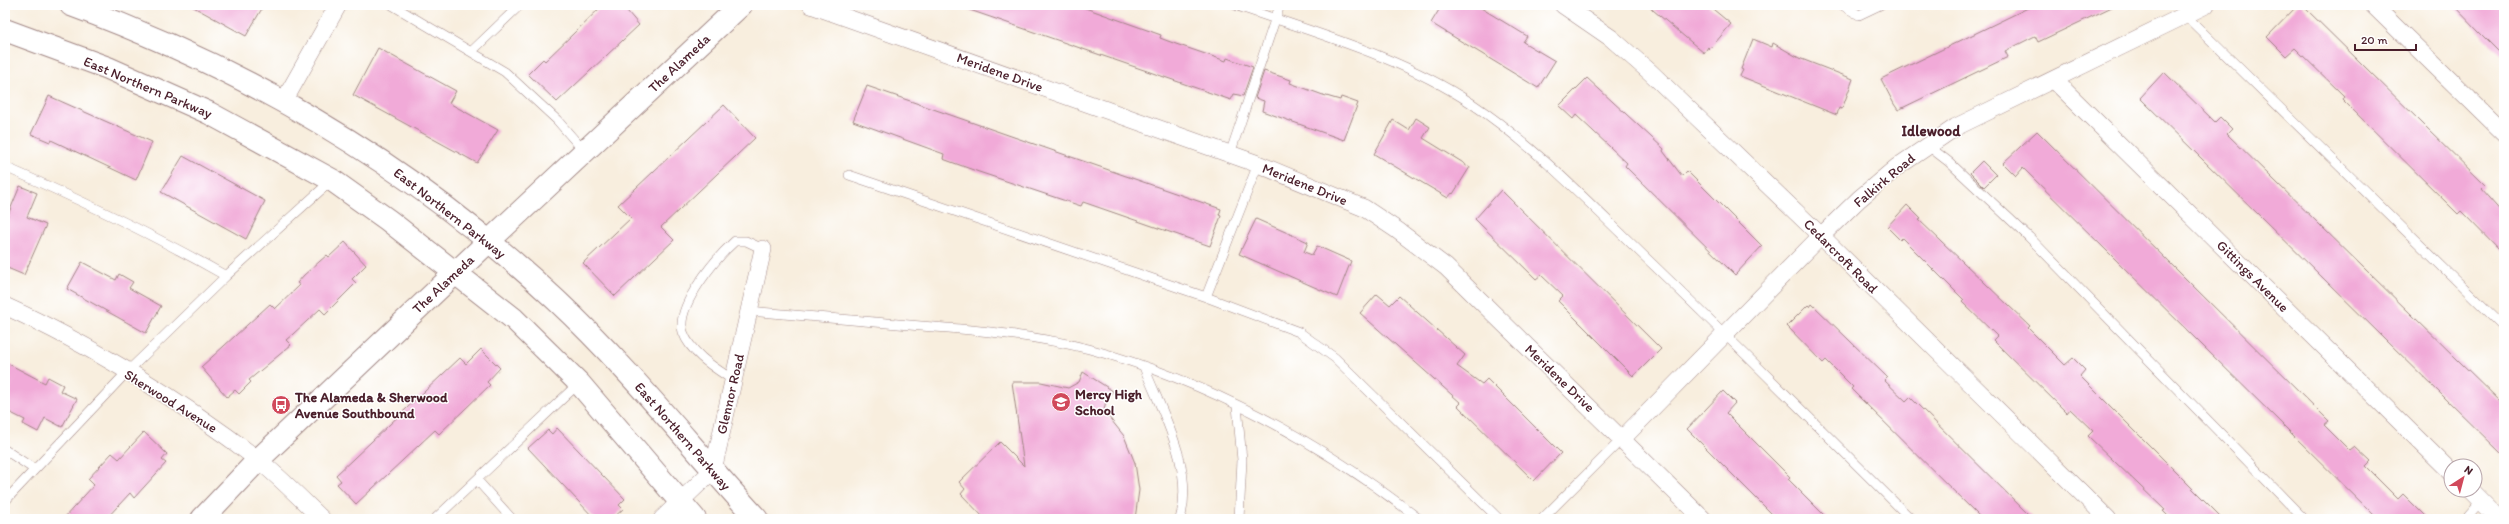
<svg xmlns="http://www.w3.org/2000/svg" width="2509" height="524" font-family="Itim,sans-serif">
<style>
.building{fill:#f1aad8}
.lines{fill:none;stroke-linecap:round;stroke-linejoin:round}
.service-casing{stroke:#a18684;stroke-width:10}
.minor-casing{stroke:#a18684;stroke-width:18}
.tertiary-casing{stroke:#a18684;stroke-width:24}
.secondary-casing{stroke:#a18684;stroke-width:24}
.primary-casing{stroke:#a18684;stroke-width:24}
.service{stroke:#fff;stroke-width:9}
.minor{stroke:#fff;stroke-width:17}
.tertiary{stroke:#fff;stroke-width:22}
.secondary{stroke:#fff;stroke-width:22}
.primary{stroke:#fff;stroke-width:22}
.labels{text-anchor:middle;stroke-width:3;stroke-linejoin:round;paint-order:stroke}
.street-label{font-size:14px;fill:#4a1f2b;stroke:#fff}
.poi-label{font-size:14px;font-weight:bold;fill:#4a1f2b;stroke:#fff;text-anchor:start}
.neighbourhood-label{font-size:15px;font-weight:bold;fill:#4a1f2b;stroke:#fff}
</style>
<rect width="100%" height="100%" fill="#fff"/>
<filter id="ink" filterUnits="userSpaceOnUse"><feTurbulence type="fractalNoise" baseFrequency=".025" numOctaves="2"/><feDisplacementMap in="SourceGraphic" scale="8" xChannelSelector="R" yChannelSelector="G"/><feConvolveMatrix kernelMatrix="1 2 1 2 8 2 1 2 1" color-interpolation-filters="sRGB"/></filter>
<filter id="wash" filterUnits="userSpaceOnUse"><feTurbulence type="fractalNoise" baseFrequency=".012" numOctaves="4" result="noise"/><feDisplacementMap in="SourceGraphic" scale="16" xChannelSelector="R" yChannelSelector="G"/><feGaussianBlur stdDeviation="0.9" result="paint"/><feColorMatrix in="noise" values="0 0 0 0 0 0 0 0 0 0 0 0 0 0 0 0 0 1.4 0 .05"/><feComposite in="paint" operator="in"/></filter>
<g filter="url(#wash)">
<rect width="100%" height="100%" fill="#f8eede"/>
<g id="blocks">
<path class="building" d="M190,5H264L246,36Z
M603,5H622L639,25L557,102L528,74L543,59L545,61Z
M965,5H1077L1161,35L1160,38L1176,44L1226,61L1227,58L1253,67L1243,96L1234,94L1231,100L964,8Z
M1442,5H1476L1527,36L1523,42L1555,61L1538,88L1431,23Z
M1647,5H1708L1731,24L1710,49L1708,47L1704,53Z
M2034,5H2116L2038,42L2035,36L2005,51L2008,57L1898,110L1894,104L1881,79Z
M2298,5H2302L2485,185L2481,189L2504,215V255L2461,211L2458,214L2342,99L2344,96L2295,48L2286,56L2267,37Z
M2453,5H2504V57L2479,32Z
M1753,39L1772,47L1773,43L1799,58L1853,79L1842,109L1839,108L1837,115L1740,76L1743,70L1741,69Z
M378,48L456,91L449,103L498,130L477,163L353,95Z
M1264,71L1291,80L1290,83L1323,95L1340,100L1341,97L1358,103L1344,140L1262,111L1264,101L1255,98Z
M2164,72L2215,122L2220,117L2232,129L2227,134L2504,405V456L2140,98Z
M1587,78L1664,149L1663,151L1682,176L1687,171L1762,246L1735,275L1625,166L1627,163L1576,115L1573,119L1559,106Z
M867,86L1221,209L1219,215L1221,216L1210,246L1083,202L1081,206L979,172L943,159L944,154L853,121Z
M49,96L152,142L136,180L51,140L50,142L31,134Z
M724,105L755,138L661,227L674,240L615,296L583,263L631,218L618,205Z
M1416,118L1430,127L1423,138L1470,167L1453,194L1452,193L1448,198L1374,154L1393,120L1409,130Z
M2037,131L2329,421L2324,425L2350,451L2355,447L2371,462L2366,467L2398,499L2403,494L2428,519H2378L2023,168L2016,176L2003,163Z
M183,156L265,201L246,239L161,192Z
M1982,161L1996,175L1984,187L1970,173Z
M20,186L37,193L27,217L46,225L24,275L5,267V222Z
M1501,190L1661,349L1639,371L1633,376L1558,301L1563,296L1541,275L1536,279L1475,219Z
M1907,205L1921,219L1919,220L2030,326L2028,328L2065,365L2073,358L2085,370L2080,376L2223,519H2171L2163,511L2165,510L2088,436L2093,431L2070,409L2067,413L1993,340L1997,336L1962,302L1964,300L1902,238L1900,240L1887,227Z
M1256,219L1308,242L1304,252L1312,255L1317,246L1351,261L1337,297L1239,254Z
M345,242L366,265L352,279L356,283L325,314L320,309L293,334L286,340L291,345L249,380L251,382L239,394L235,390L227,397L201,367L270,304L275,309L300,285L297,283L304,275L327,255L329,257Z
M82,262L116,280L119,274L133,282L129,288L161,306L146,333L67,289Z
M1377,294L1390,305L1399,296L1465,355L1457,366L1482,384L1487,379L1561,453L1534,481L1458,406L1461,403L1360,313Z
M1812,304L1887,377L1884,380L1906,401L1910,397L2033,519H1982L1851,389L1853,387L1826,360L1823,363L1787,326L1808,305L1810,307Z
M481,349L500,368L487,382L490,385L439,434L435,430L356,504L337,484L341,481L336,475L460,358L466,364Z
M5,362L45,383L48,377L63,385L60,391L77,399L62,427L45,418L38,432L23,424L25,420L5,410Z
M1083,372L1113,391L1106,400L1104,411L1124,436L1135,463L1139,490L1135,519H985L961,494L965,489L959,482L1000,442L1024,466L1012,382H1041L1068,388L1079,382Z
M1723,391L1735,403L1726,413L1790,477L1788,479L1828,519H1777L1687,429Z
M557,428L625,499L619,505L623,509L612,519H595L528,448L548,430L552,434Z
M144,432L167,454L162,460L166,463L134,498L130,493L106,519H63L94,485L88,479L112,453L119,459Z"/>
</g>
</g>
<g filter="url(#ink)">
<use href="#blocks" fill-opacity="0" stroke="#a18684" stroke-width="1"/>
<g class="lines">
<defs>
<path id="service" d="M392,5L505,72L557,120L584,151
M1235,5C1314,33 1400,56 1471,103C1535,146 1587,201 1642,254C1733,341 1822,430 1911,519
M1842,5L1859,15L1880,5
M2186,16L2504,327
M472,51L520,5
M1927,145L1949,162L2029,237L2304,519
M1230,154L1280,5
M5,167C81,200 154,235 226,276
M849,175L1206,297L1299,332L1335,358L1499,519
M1206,297L1258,164
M749,311C807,316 864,321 921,326C977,330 1034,335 1089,349C1208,381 1322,443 1419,519
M1144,367C1162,413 1195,468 1180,519
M733,380C715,368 691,354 683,332C675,306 717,257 735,241H746L763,249
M1237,406L1242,460L1239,519
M5,450L34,469
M477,480L512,519
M5,501L127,372L226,276L332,180
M435,519L579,383
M1542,519L1622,439
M2466,519L2481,502"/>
<path id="minor" d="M811,5L1258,164L1364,208L1397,230L1446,267L1703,519
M1563,5L1611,38L1650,72L1821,236L2108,519
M2373,5L2504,133
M2055,81L2451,472
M284,101L338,5
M5,306C89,344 185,403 257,459C280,477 301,499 322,519
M1622,439L1821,236L1859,199L1897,167L1956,127L2206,5
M2470,490L2499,519
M662,519L713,470L763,249"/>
<path id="tertiary" d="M489,241L741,5"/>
<path id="secondary" d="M202,519L258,460L489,241"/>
<path id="primary" d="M71,5C251,71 416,169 556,300C629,368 690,446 757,519
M5,30L108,68L209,113L332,180L388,220L514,319L579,383L695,519"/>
</defs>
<use href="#service" class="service-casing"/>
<use href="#minor" class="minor-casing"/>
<use href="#tertiary" class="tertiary-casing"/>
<use href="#secondary" class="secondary-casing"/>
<use href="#primary" class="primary-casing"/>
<use href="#service" class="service"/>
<use href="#minor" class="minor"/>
<use href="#tertiary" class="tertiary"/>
<use href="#secondary" class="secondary"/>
<use href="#primary" class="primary"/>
</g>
</g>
<defs>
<symbol id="school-disc" viewBox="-11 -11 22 22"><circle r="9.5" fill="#d1495b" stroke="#fff"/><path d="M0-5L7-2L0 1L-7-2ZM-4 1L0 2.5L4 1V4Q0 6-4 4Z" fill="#fff"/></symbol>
<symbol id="bus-disc" viewBox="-11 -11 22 22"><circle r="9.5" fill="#d1495b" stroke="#fff"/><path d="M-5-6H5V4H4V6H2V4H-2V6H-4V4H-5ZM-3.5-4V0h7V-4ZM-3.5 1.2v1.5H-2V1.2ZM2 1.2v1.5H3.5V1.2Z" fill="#fff"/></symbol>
</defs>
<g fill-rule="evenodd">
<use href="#school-disc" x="1050" y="391" width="22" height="22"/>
<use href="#bus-disc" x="270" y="394" width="22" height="22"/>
</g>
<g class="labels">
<g class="street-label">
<text transform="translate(679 63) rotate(-43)" y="5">The Alameda</text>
<text transform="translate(1000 72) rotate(20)" y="5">Meridene Drive</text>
<text transform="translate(148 87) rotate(23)" y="5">East Northern Parkway</text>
<text transform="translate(1884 180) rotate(-40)" y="5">Falkirk Road</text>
<text transform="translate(1305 184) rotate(22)" y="5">Meridene Drive</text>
<text transform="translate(450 213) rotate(38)" y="5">East Northern Parkway</text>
<text transform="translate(1841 256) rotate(45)" y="5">Cedarcroft Road</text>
<text transform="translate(2253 276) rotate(45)" y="5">Gittings Avenue</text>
<text transform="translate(443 284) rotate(-43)" y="5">The Alameda</text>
<text transform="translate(1560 378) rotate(44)" y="5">Meridene Drive</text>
<text transform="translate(730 394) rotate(-77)" y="5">Glennor Road</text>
<text transform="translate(171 401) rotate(32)" y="5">Sherwood Avenue</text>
<text transform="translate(683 436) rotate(49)" y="5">East Northern Parkway</text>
</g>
<g class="poi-label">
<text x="1075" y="399">Mercy High<tspan x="1075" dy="16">School</tspan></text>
<text x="295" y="402">The Alameda &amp; Sherwood<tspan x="295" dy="16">Avenue Southbound</tspan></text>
</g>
<g class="neighbourhood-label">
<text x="1931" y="136">Idlewood</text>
</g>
</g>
<rect width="2509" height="524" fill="none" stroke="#fff" stroke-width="20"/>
<g transform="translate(2463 478) rotate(36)"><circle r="19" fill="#ffffff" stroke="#b7a5aa"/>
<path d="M0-3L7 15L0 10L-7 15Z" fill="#d1495b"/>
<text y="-6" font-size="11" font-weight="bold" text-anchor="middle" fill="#4a1f2b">N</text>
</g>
<path d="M2355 44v6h61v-6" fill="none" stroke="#4a1f2b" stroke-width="2"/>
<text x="2361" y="44" font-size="12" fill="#4a1f2b" stroke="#ffffff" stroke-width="3" paint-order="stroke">20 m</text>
</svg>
